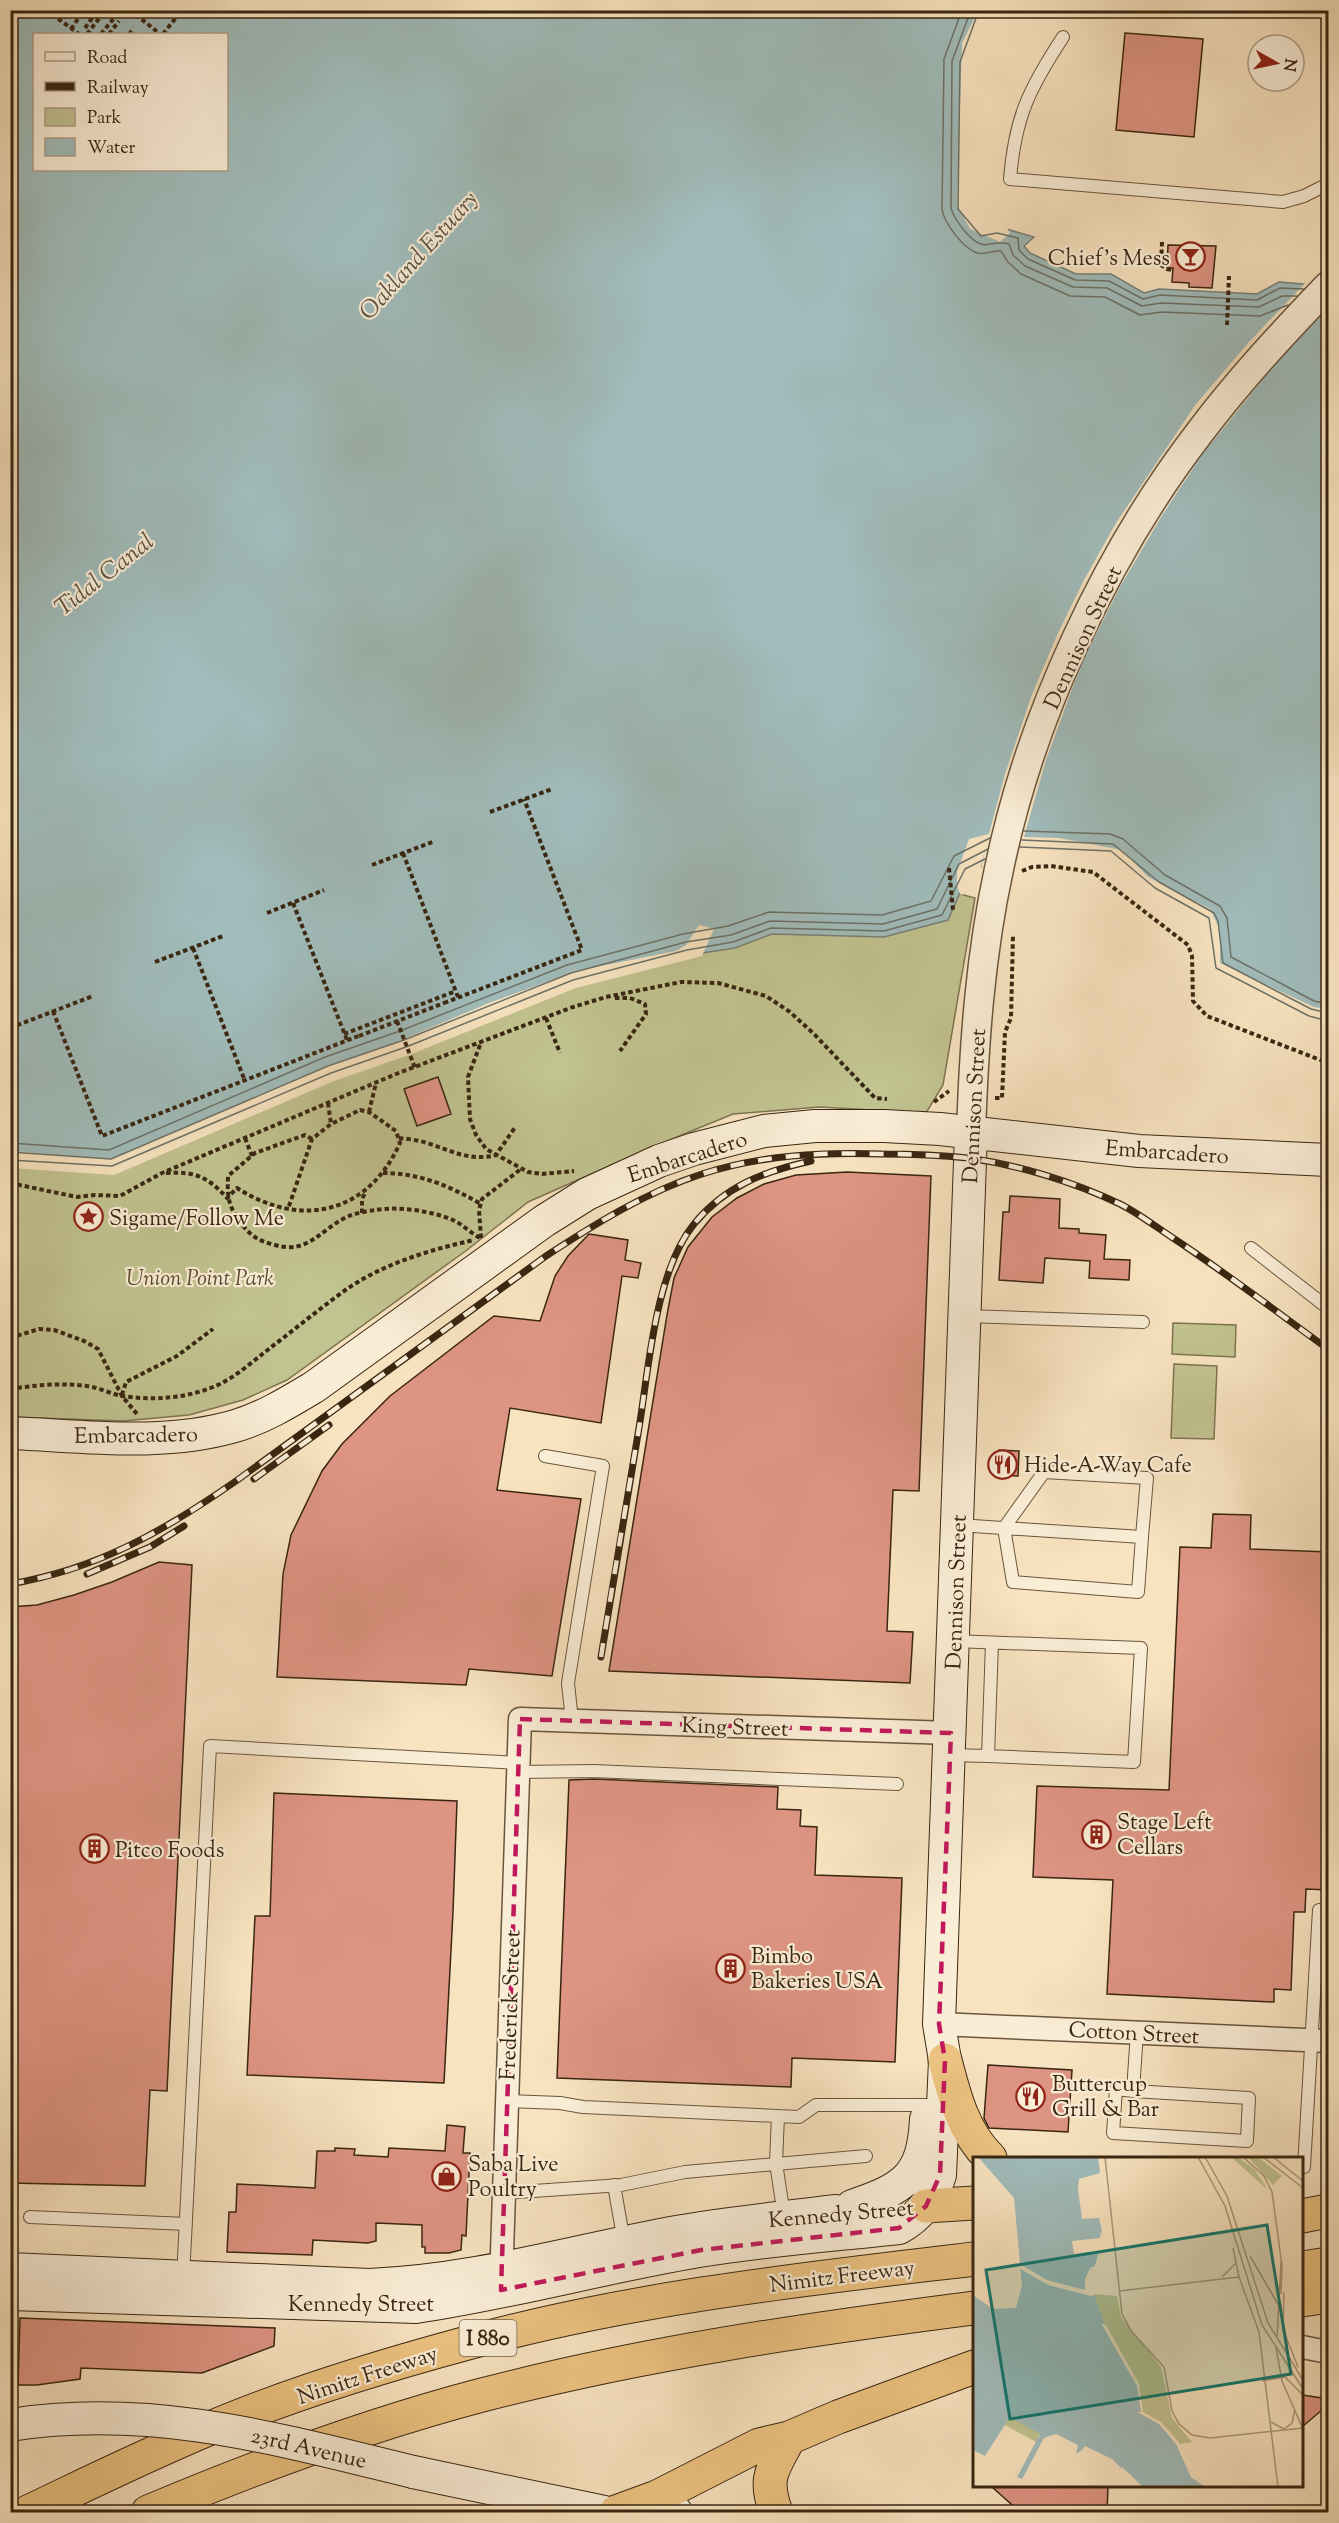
<svg xmlns="http://www.w3.org/2000/svg" width="1339" height="2523" font-family="'Sorts Mill Goudy',serif">
<style>
.green{fill:#c1c390;stroke:#7d7450;stroke-width:1.5}
.water{fill:#a0bcbb;stroke:#778077;stroke-width:1.5;fill-rule:evenodd}
.pier{fill:#f8e3c0}
.lines{fill:none;stroke-linecap:round;stroke-linejoin:round}
.shore{stroke:#6c7166;stroke-width:1.5}
.building{fill:#de9483;stroke:#392611;stroke-width:1.5}
.service-casing{stroke:#69553d;stroke-width:14}
.minor-casing{stroke:#69553d;stroke-width:25}
.tertiary-casing{stroke:#69553d;stroke-width:31}
.secondary-casing{stroke:#392611;stroke-width:34}
.motorway-casing{stroke:#392611;stroke-width:35}
.path{stroke:#392611;stroke-width:4;stroke-dasharray:4.5 3;stroke-linecap:butt}
.service{stroke:#faedd6;stroke-width:12}
.minor{stroke:#faedd6;stroke-width:22}
.tertiary{stroke:#faedd6;stroke-width:28}
.secondary{stroke:#faedd6;stroke-width:32}
.motorway{stroke:#ecc280;stroke-width:33}
.rail-casing{stroke:#392611;stroke-width:7}
.rail{stroke:#faedd6;stroke-width:4.5;stroke-dasharray:14;stroke-linecap:butt}
.secondary-bridge-casing{stroke:#392611;stroke-width:34;stroke-linecap:butt}
.secondary-bridge{stroke:#faedd6;stroke-width:32}
.marked{fill:none;stroke:#c2185b;stroke-width:4.5;stroke-dasharray:12 8;stroke-linejoin:round}
.labels{text-anchor:middle;stroke-width:4.5;stroke-linejoin:round;paint-order:stroke}
.shield{fill:#faedd6;stroke:#73624c;stroke-width:1.5}
.shield-label{font-size:21px;font-weight:bold;fill:#392611}
.poi-label{font-size:22px;fill:#392611;stroke:#faedd6;text-anchor:start}
.street-label{font-size:22px;fill:#392611;stroke:#faedd6}
.park-label{font-size:22px;font-style:italic;fill:#5b4d31;stroke:#faedd6}
.water-label{font-size:24px;font-style:italic;fill:#585344;stroke:#faedd6}
.inset-road{fill:none;stroke:#ac977a;stroke-width:1.5}
.view{fill:#0f766e;fill-opacity:0.15;stroke:#0f766e;stroke-width:3}
.inset-edge{fill:none;stroke:#392611;stroke-width:3}
</style>
<rect width="100%" height="100%" fill="#f8e3c0"/>
<filter id="stains"><feTurbulence type="fractalNoise" baseFrequency=".00333" numOctaves="4"/><feColorMatrix values="0 0 0 0 .2 0 0 0 0 .09 0 0 0 0 .02 0 0 0 .5 -.17"/></filter>
<radialGradient id="worn" r=".72"><stop offset=".6" stop-color="#630" stop-opacity="0"/><stop offset="1" stop-color="#630" stop-opacity=".3"/></radialGradient>
<path class="green" d="M960,894L975,898L943,1085L926,1113L819,1107L733,1114L650,1148L528,1202L467,1250L287,1380L243,1400L189,1415L123,1421L11,1417V1165L695,914Z
M1173,1323L1236,1325L1235,1357L1172,1354Z
M1174,1364L1217,1366L1214,1439L1171,1438Z"/>
<path class="water" d="M14,11H986L966,63L964,208L984,231L996,226L1034,237L1024,246L1030,253L1076,274H1111L1144,293L1159,289L1257,294L1279,282L1328,286V1027L1209,971L1205,922L1109,857L1012,853L969,872L948,920L884,937L772,934L735,948L689,955L575,985L333,1078L113,1173L11,1165L10,15ZM34,34H226V170H34Z"/>
<path class="pier" d="M989,10L969,63L967,207L985,228L996,223L1006,226L1010,233L1000,242L970,229L957,204L962,43L978,11Z
M1308,280L1328,283V307L1271,369L1202,455L1163,514L1120,587L1082,662L1046,760L1024,837L1059,838L1122,850L1148,877L1210,909L1220,930V963L1314,1007L1328,1009V1030L1306,1025L1207,974L1202,924L1150,896L1107,860L1013,856L981,870L987,840L980,871L972,874L963,895L960,894L957,885V872L969,839L989,834L1005,774L1031,697L1058,633L1084,580L1116,523L1196,404L1249,342Z
M699,925L714,929L702,956L576,988L409,1055L334,1081L114,1175L10,1168L11,1151L110,1159L329,1065L387,1046L489,1003L576,971L676,951L686,945Z"/>
<g class="lines">
<path class="shore" d="M962,10L944,59L942,209C944,223 963,248 977,253C986,255 993,250 1001,251L1008,262L1021,274L1070,296L1105,297L1140,315L1162,312L1260,316L1288,305
M971,10L952,61L951,207C952,217 971,242 981,244C990,247 995,240 1009,244L1013,255L1025,266L1073,287L1107,288L1142,306L1161,303L1259,307L1282,296H1297
M979,10L960,62L958,209L981,236L997,233L1018,238L1019,250L1028,259L1075,280L1109,281L1143,299L1160,295L1257,300L1280,288L1304,289
M1024,831L1110,834L1123,839L1165,875L1220,906L1227,918L1231,957L1314,1001L1328,1004
M1022,840L1113,844L1159,882L1214,913L1218,921L1223,963L1311,1009L1328,1013
M1020,847L1111,851L1155,888L1209,918L1216,968L1309,1016L1328,1021
M10,1143L109,1150L325,1057L400,1031L567,965L683,934L728,926L769,912L882,915L931,901L954,856L990,838
M10,1152L111,1159L328,1066L404,1040L571,973L686,942L731,935L770,921L883,924L937,909L959,864L988,849
M10,1160L112,1166L331,1073L406,1047L573,980L687,950L733,942L771,928L884,931L942,915L965,869L985,859"/>
</g>
<path class="building" d="M1125,33L1203,39L1194,137L1116,130Z
M1168,245L1216,246L1212,288L1189,287V283L1172,282L1173,268H1167Z
M438,1077L451,1114L417,1126L404,1089Z
M847,1172L931,1176L919,1491L893,1490L887,1631L913,1632L910,1683L609,1671L667,1315L674,1278L688,1247L712,1217L737,1198L764,1184L796,1175Z
M1010,1196L1060,1199L1059,1228L1079,1229V1233L1106,1235L1104,1259L1130,1260L1129,1280L1089,1278L1090,1261L1045,1258L1043,1283L999,1280L1003,1212H1009Z
M589,1234L628,1240L625,1260L641,1263L638,1278L622,1276L601,1423L510,1408L497,1490L581,1499L552,1676L469,1669L466,1685L277,1677L283,1574L291,1535L322,1471L342,1444L390,1396L494,1316L540,1321L555,1276L568,1256Z
M999,1450L1019,1451L1018,1476L998,1475Z
M1213,1514L1251,1515L1250,1549L1329,1552V1890L1306,1889L1305,1912H1294L1291,1990L1274,1989V2002L1107,1994L1113,1880L1033,1877L1037,1786L1169,1790L1180,1547L1211,1548Z
M159,1562L192,1565L167,2091L150,2090L145,2186L10,2183V1607L37,1605L74,1595L112,1582Z
M594,1779L778,1787L777,1809L801,1810L800,1826L817,1827L815,1875L902,1878L895,2062L792,2058L791,2087L557,2078L569,1780Z
M274,1793L457,1801L453,1912L444,2083L247,2075L255,1916H270Z
M988,2065L1072,2070L1068,2132L989,2128L984,2118Z
M447,2125L465,2127L463,2153H470L466,2236L462,2235L461,2250L449,2253H425V2247H422V2225L376,2223V2241L368,2243L313,2240L312,2255L227,2252L229,2212H236L237,2184L315,2188L317,2151H335V2148L355,2149L354,2155L388,2157L389,2148L445,2151Z
M20,2318L275,2328L274,2346L202,2373L81,2368L80,2379L37,2385H18Z
M1302,2395L1329,2399V2404L1302,2427Z
M991,2486H1108L1107,2512H1020Z"/>
<g class="lines">
<defs>
<path id="service" d="M1063,37C1029,89 1015,117 1010,179L1283,202L1304,196L1328,184
M1251,1248L1328,1308
M966,1316L1143,1322
M545,1456L603,1466L568,1683L572,1721
M958,1525L1142,1537L1147,1478L1044,1472L1004,1528L1013,1582L1138,1592L1142,1537
M954,1641L1141,1648L1134,1762L988,1756L992,1643
M950,1755L988,1756
M518,1772L594,1771L897,1784
M1133,2091L1116,2089L1113,2133L1247,2141L1249,2098L1133,2091L1137,2032
M506,2101L560,2103L583,2107L799,2117L816,2105H927
M778,2116L776,2163L784,2216
M1304,2167L1319,1910
M614,2185L624,2242
M503,2193L621,2185L685,2172L866,2156
M30,2217L186,2224
M183,2278L210,1746L518,1763"/>
<path id="minor" d="M939,2024L1328,2041
M501,2282L520,1719L951,1733
M1302,2347L1328,2352"/>
<path id="tertiary" d="M971,1133C974,1045 980,956 999,869C1030,718 1106,554 1200,432C1239,380 1283,333 1328,286"/>
<path id="secondary" d="M10,1433C85,1436 163,1447 235,1426C263,1418 289,1402 314,1387L544,1221L587,1194L659,1161L694,1149L764,1131L815,1126H884L940,1129L1139,1151L1328,1160
M852,2206C904,2188 923,2178 926,2119
M10,2269L369,2285C472,2281 570,2252 671,2233C725,2223 780,2218 834,2211L853,2213L883,2210
M10,2294L416,2307C511,2293 604,2267 699,2251C765,2240 833,2235 899,2228C921,2216 933,2199 940,2175L945,2060L939,2024L971,1133
M413,2472L604,2512
M648,2512H676"/>
<path id="motorway" d="M945,2060C954,2095 963,2132 990,2158
M926,2206L974,2203
M1302,2216L1328,2211
M1302,2268L1328,2264
M1302,2300L1328,2296
M28,2512C87,2484 146,2455 208,2429C292,2393 382,2366 471,2342C635,2297 806,2279 974,2259
M148,2512C257,2466 368,2425 482,2395C644,2353 809,2329 974,2308
M616,2512L657,2497L759,2445L789,2438L838,2417L974,2367
M776,2512C763,2477 773,2469 789,2438"/>
</defs>
<use href="#service" class="service-casing"/>
<use href="#minor" class="minor-casing"/>
<use href="#tertiary" class="tertiary-casing"/>
<use href="#secondary" class="secondary-casing"/>
<use href="#motorway" class="motorway-casing"/>
<path class="path" d="M46,10L79,34
M130,10L160,34
M73,17L78,10
M57,18L63,10
M85,28L98,10
M71,29L84,10
M87,34L105,11
M101,34L119,12L117,10
M109,34L119,21
M129,34L132,31
M163,34L182,10
M1162,242L1161,265L1167,269L1172,270
M1227,325L1229,276
M490,812L552,789
M403,853L458,997
M372,865L435,841
M949,868L953,910
M1022,871L1032,867L1051,866L1093,872L1188,945L1192,956L1193,1001L1207,1016L1328,1063
M293,903L347,1040
M267,913L324,890
M193,948L245,1081
M155,962L223,936
M615,998H630L645,1004L646,1014L620,1051
M444,1003L582,950L524,799
M53,1011L102,1136L361,1035
M546,1018L560,1053
M397,1021L415,1068
M10,1028L93,996
M344,1034L456,991
M359,1036L444,1003
M480,1045L468,1077L470,1119L476,1135L486,1149L528,1172L542,1174L574,1171
M995,1098H1002L1005,1032L1011,1018L1013,934
M934,1102L949,1091
M328,1103L331,1124
M369,1112L376,1083
M245,1138L252,1156
M399,1138C408,1139 418,1140 427,1143C450,1150 470,1162 496,1155L516,1126
M312,1139L305,1135L255,1153L228,1176C227,1201 229,1207 244,1227C252,1237 262,1242 275,1245C309,1255 321,1228 349,1216C357,1213 367,1211 376,1210C399,1206 431,1211 453,1220C462,1224 471,1233 480,1238
M166,1173C195,1171 208,1177 227,1198L237,1188C301,1229 368,1214 400,1143L396,1131L369,1112L360,1110L331,1124L312,1139L288,1209
M383,1173C419,1173 450,1186 481,1204
M10,1183L77,1197L95,1195L120,1196L162,1173L396,1074L573,1007L606,997L681,982L718,983L766,996L790,1012L814,1034L875,1098L887,1099
M362,1213V1199L365,1193
M481,1238L479,1210L482,1199L521,1169
M10,1338L39,1329L54,1330L84,1341L98,1349L122,1396L137,1414
M10,1389C37,1385 65,1382 92,1387C102,1389 112,1394 122,1396C155,1401 190,1398 220,1384C236,1376 251,1363 265,1352C291,1332 317,1311 344,1291C382,1264 429,1250 474,1240
M122,1395L126,1382L177,1356L213,1329"/>
<use href="#service" class="service"/>
<use href="#minor" class="minor"/>
<use href="#tertiary" class="tertiary"/>
<use href="#secondary" class="secondary"/>
<use href="#motorway" class="motorway"/>
<defs>
<path id="rail" d="M254,1479L329,1425
M87,1574L150,1547L184,1526
M10,1584C98,1569 164,1531 236,1481L546,1256C595,1224 646,1192 702,1174C761,1155 821,1152 882,1154C911,1154 939,1155 968,1158C1019,1165 1074,1182 1120,1204C1138,1213 1156,1227 1173,1238C1226,1273 1277,1312 1328,1349
M601,1657C613,1581 626,1505 639,1428C649,1367 655,1272 694,1224C725,1186 765,1171 811,1161"/>
</defs>
<use href="#rail" class="rail-casing"/>
<use href="#rail" class="rail"/>
<defs>
<path id="secondary-bridge" d="M10,2425C151,2403 278,2439 413,2472"/>
</defs>
<use href="#secondary-bridge" class="secondary-bridge-casing"/>
<use href="#secondary-bridge" class="secondary-bridge"/>
</g>
<path class="marked" d="M520,1719L951,1733L939,2024L945,2060L940,2175L926,2206L899,2228L701,2250L501,2290Z"/>
<defs>
<symbol id="bar-ring" viewBox="-11 -11 22 22"><circle r="9.5" fill="#faedd6" stroke="#8f2418" stroke-width="1.5"/><path d="M-6-5H6L.8 .8V4.5H3.5V6h-7V4.5H-.8V.8Z" fill="#8f2418"/></symbol>
<symbol id="sight-ring" viewBox="-11 -11 22 22"><circle r="9.5" fill="#faedd6" stroke="#8f2418" stroke-width="1.5"/><path d="M0-6L1.8-2.2L6-1.7L2.9 1.2L3.7 5.4L0 3.3L-3.7 5.4L-2.9 1.2L-6-1.7L-1.8-2.2Z" fill="#8f2418"/></symbol>
<symbol id="restaurant-ring" viewBox="-11 -11 22 22"><circle r="9.5" fill="#faedd6" stroke="#8f2418" stroke-width="1.5"/><path d="M-5-6h1v4h1v-4h1v4h1v-4h1v5L-1.5 .5V6h-2V.5L-5-1ZM5-6V6H3V1.5H1.5Q1.5-4 5-6Z" fill="#8f2418"/></symbol>
<symbol id="building-ring" viewBox="-11 -11 22 22"><circle r="9.5" fill="#faedd6" stroke="#8f2418" stroke-width="1.5"/><path d="M-4-6H4V6H1V3H-1V6H-4ZM-2.5-4.3h1.7v1.8h-1.7ZM.8-4.3h1.7v1.8H.8ZM-2.5-1h1.7V.8h-1.7ZM.8-1h1.7V.8H.8Z" fill="#8f2418"/></symbol>
<symbol id="shop-ring" viewBox="-11 -11 22 22"><circle r="9.5" fill="#faedd6" stroke="#8f2418" stroke-width="1.5"/><path d="M-5-2.5h2.3a2.7 3.5 0 0 1 5.4 0H5L5.5 6h-11ZM-1.5-2.5h3a1.5 2.3 0 0 0-3 0Z" fill="#8f2418"/></symbol>
</defs>
<g fill-rule="evenodd">
<use href="#bar-ring" x="1174" y="240" width="33" height="33"/>
<use href="#sight-ring" x="72" y="1200" width="33" height="33"/>
<use href="#restaurant-ring" x="986" y="1448" width="33" height="33"/>
<use href="#building-ring" x="1080" y="1818" width="33" height="33"/>
<use href="#building-ring" x="78" y="1832" width="33" height="33"/>
<use href="#building-ring" x="714" y="1952" width="33" height="33"/>
<use href="#restaurant-ring" x="1014" y="2080" width="33" height="33"/>
<use href="#shop-ring" x="430" y="2160" width="33" height="33"/>
</g>
<g class="labels">
<rect class="shield" x="459.5" y="2320" width="57" height="36" rx="4.5"/>
<g class="shield-label">
<text x="488" y="2345">I 880</text>
</g>
<g class="poi-label">
<text x="1170" y="265" text-anchor="end">Chief's Mess</text>
<text x="109" y="1225">Sigame/Follow Me</text>
<text x="1024" y="1472">Hide-A-Way Cafe</text>
<text x="1117" y="1829">Stage Left<tspan x="1117" dy="25">Cellars</tspan></text>
<text x="115" y="1857">Pitco Foods</text>
<text x="751" y="1963">Bimbo<tspan x="751" dy="25">Bakeries USA</tspan></text>
<text x="1052" y="2091">Buttercup<tspan x="1052" dy="25">Grill &amp; Bar</tspan></text>
<text x="468" y="2171">Saba Live<tspan x="468" dy="25">Poultry</tspan></text>
</g>
<g class="street-label">
<text transform="translate(1082 637) rotate(-65)" y="8">Dennison Street</text>
<text transform="translate(973 1106) rotate(-87)" y="8">Dennison Street</text>
<text transform="translate(1167 1151) rotate(4)" y="8">Embarcadero</text>
<text transform="translate(687 1156) rotate(-18)" y="8">Embarcadero</text>
<text transform="translate(136 1434) rotate(-1)" y="8">Embarcadero</text>
<text transform="translate(955 1592) rotate(-88)" y="8">Dennison Street</text>
<text transform="translate(735 1726) rotate(2)" y="8">King Street</text>
<text transform="translate(509 2005) rotate(-88)" y="8">Frederick Street</text>
<text transform="translate(1134 2032) rotate(3)" y="8">Cotton Street</text>
<text transform="translate(841 2213) rotate(-5)" y="8">Kennedy Street</text>
<text transform="translate(842 2275) rotate(-7)" y="8">Nimitz Freeway</text>
<text x="361" y="2311">Kennedy Street</text>
<text transform="translate(367 2374) rotate(-18)" y="8">Nimitz Freeway</text>
<text transform="translate(309 2447) rotate(13)" y="8">23rd Avenue</text>
</g>
<g class="park-label">
<text x="200" y="1285">Union Point Park</text>
</g>
<g class="water-label">
<text transform="translate(418 255) rotate(-48)" y="8">Oakland Estuary</text>
<text transform="translate(104 574) rotate(-38)" y="8">Tidal Canal</text>
</g>
</g>
<g transform="translate(973 2157)">
<rect width="330" height="330" fill="#f8e3c0"/>
<path d="M258,0H265L282,13L295,33ZM275,0H285L309,19L300,28ZM120,137L144,139L148,160L188,210L199,261L219,285L205,287L169,255L117,140ZM37,259L67,275L63,285L32,268Z" fill="#c1c390"/>
<path d="M5,0H125L127,16L106,22L105,32L109,62L126,61L129,74L128,98L113,123L114,134L122,140L136,180L165,228L169,255L187,266L203,284L216,312L232,330H170L149,310L146,313L138,304L112,291L103,297L105,288L83,277L71,281L49,322L44,320L67,277L37,260L12,299L0,293V138L20,152L43,151L49,129L41,41Z" fill="#a0bcbb"/>
<path d="M128,73L131,93L125,111L119,112L114,125L115,133L123,137L118,139L75,128L42,109V104L74,123L112,133V122L117,111L122,109L126,94L101,97L99,84L127,81ZM128,166L133,168L166,227L170,255L188,265L205,284L216,312L232,330L218,320L203,287L186,267L164,255H168L164,229ZM112,289L139,302L148,311L144,314L138,304L113,294L104,300Z" fill="#f8e3c0"/>
<path class="inset-road" d="M132,0L149,157L159,175L191,210L199,254L206,267L219,278L237,281L330,271M225,0L252,49L289,168L330,232M232,0L254,39L295,166L330,223M270,0L291,19L299,35L309,109L308,137M290,0L330,31M300,0L330,24M260,91L266,120M277,99L306,149M249,120L263,106M266,120L286,175L305,330M146,134L266,120M311,135L310,172L325,210M304,181L308,105M303,191L309,224L330,272M289,224L312,220L330,238M298,265L311,272L319,266L322,252"/>
<path class="view" d="M294,68L318,217L37,262L13,113Z"/>
<rect width="330" height="330" class="inset-edge"/>
</g>
<rect width="1339" height="2523" fill="none" stroke="#f8e3c0" stroke-width="36"/>
<rect x="12" y="12" width="1315" height="2499" fill="none" stroke="#392611" stroke-width="3"/>
<rect x="18" y="18" width="1303" height="2487" fill="none" stroke="#392611" stroke-width="1.5"/>
<rect x="33" y="33" width="195" height="138" fill="#faedd6" stroke="#ad9d87" stroke-width="1.5"/>
<rect x="45" y="52" width="30" height="9" fill="#faedd6" stroke="#ad9d87" stroke-width="1.5"/>
<text x="87" y="63" font-size="18" fill="#392611">Road</text>
<rect x="45" y="82" width="30" height="9" fill="#392611" stroke="#ad9d87" stroke-width="1.5"/>
<text x="87" y="93" font-size="18" fill="#392611">Railway</text>
<rect x="45" y="108" width="30" height="18" fill="#c1c390" stroke="#ad9d87" stroke-width="1.5"/>
<text x="87" y="123" font-size="18" fill="#392611">Park</text>
<rect x="45" y="138" width="30" height="18" fill="#a0bcbb" stroke="#ad9d87" stroke-width="1.5"/>
<text x="87" y="153" font-size="18" fill="#392611">Water</text>
<g transform="translate(1276 63) rotate(99)"><circle r="28" fill="#faedd6" stroke="#ad9d87" stroke-width="1.5"/>
<path d="M0-4.5L10 22L0 15L-10 22Z" fill="#8f2418"/>
<text y="-9" font-size="16" font-weight="bold" text-anchor="middle" fill="#392611">N</text>
</g>
<rect width="100%" height="100%" filter="url(#stains)"/>
<rect width="100%" height="100%" fill="url(#worn)"/>
</svg>
